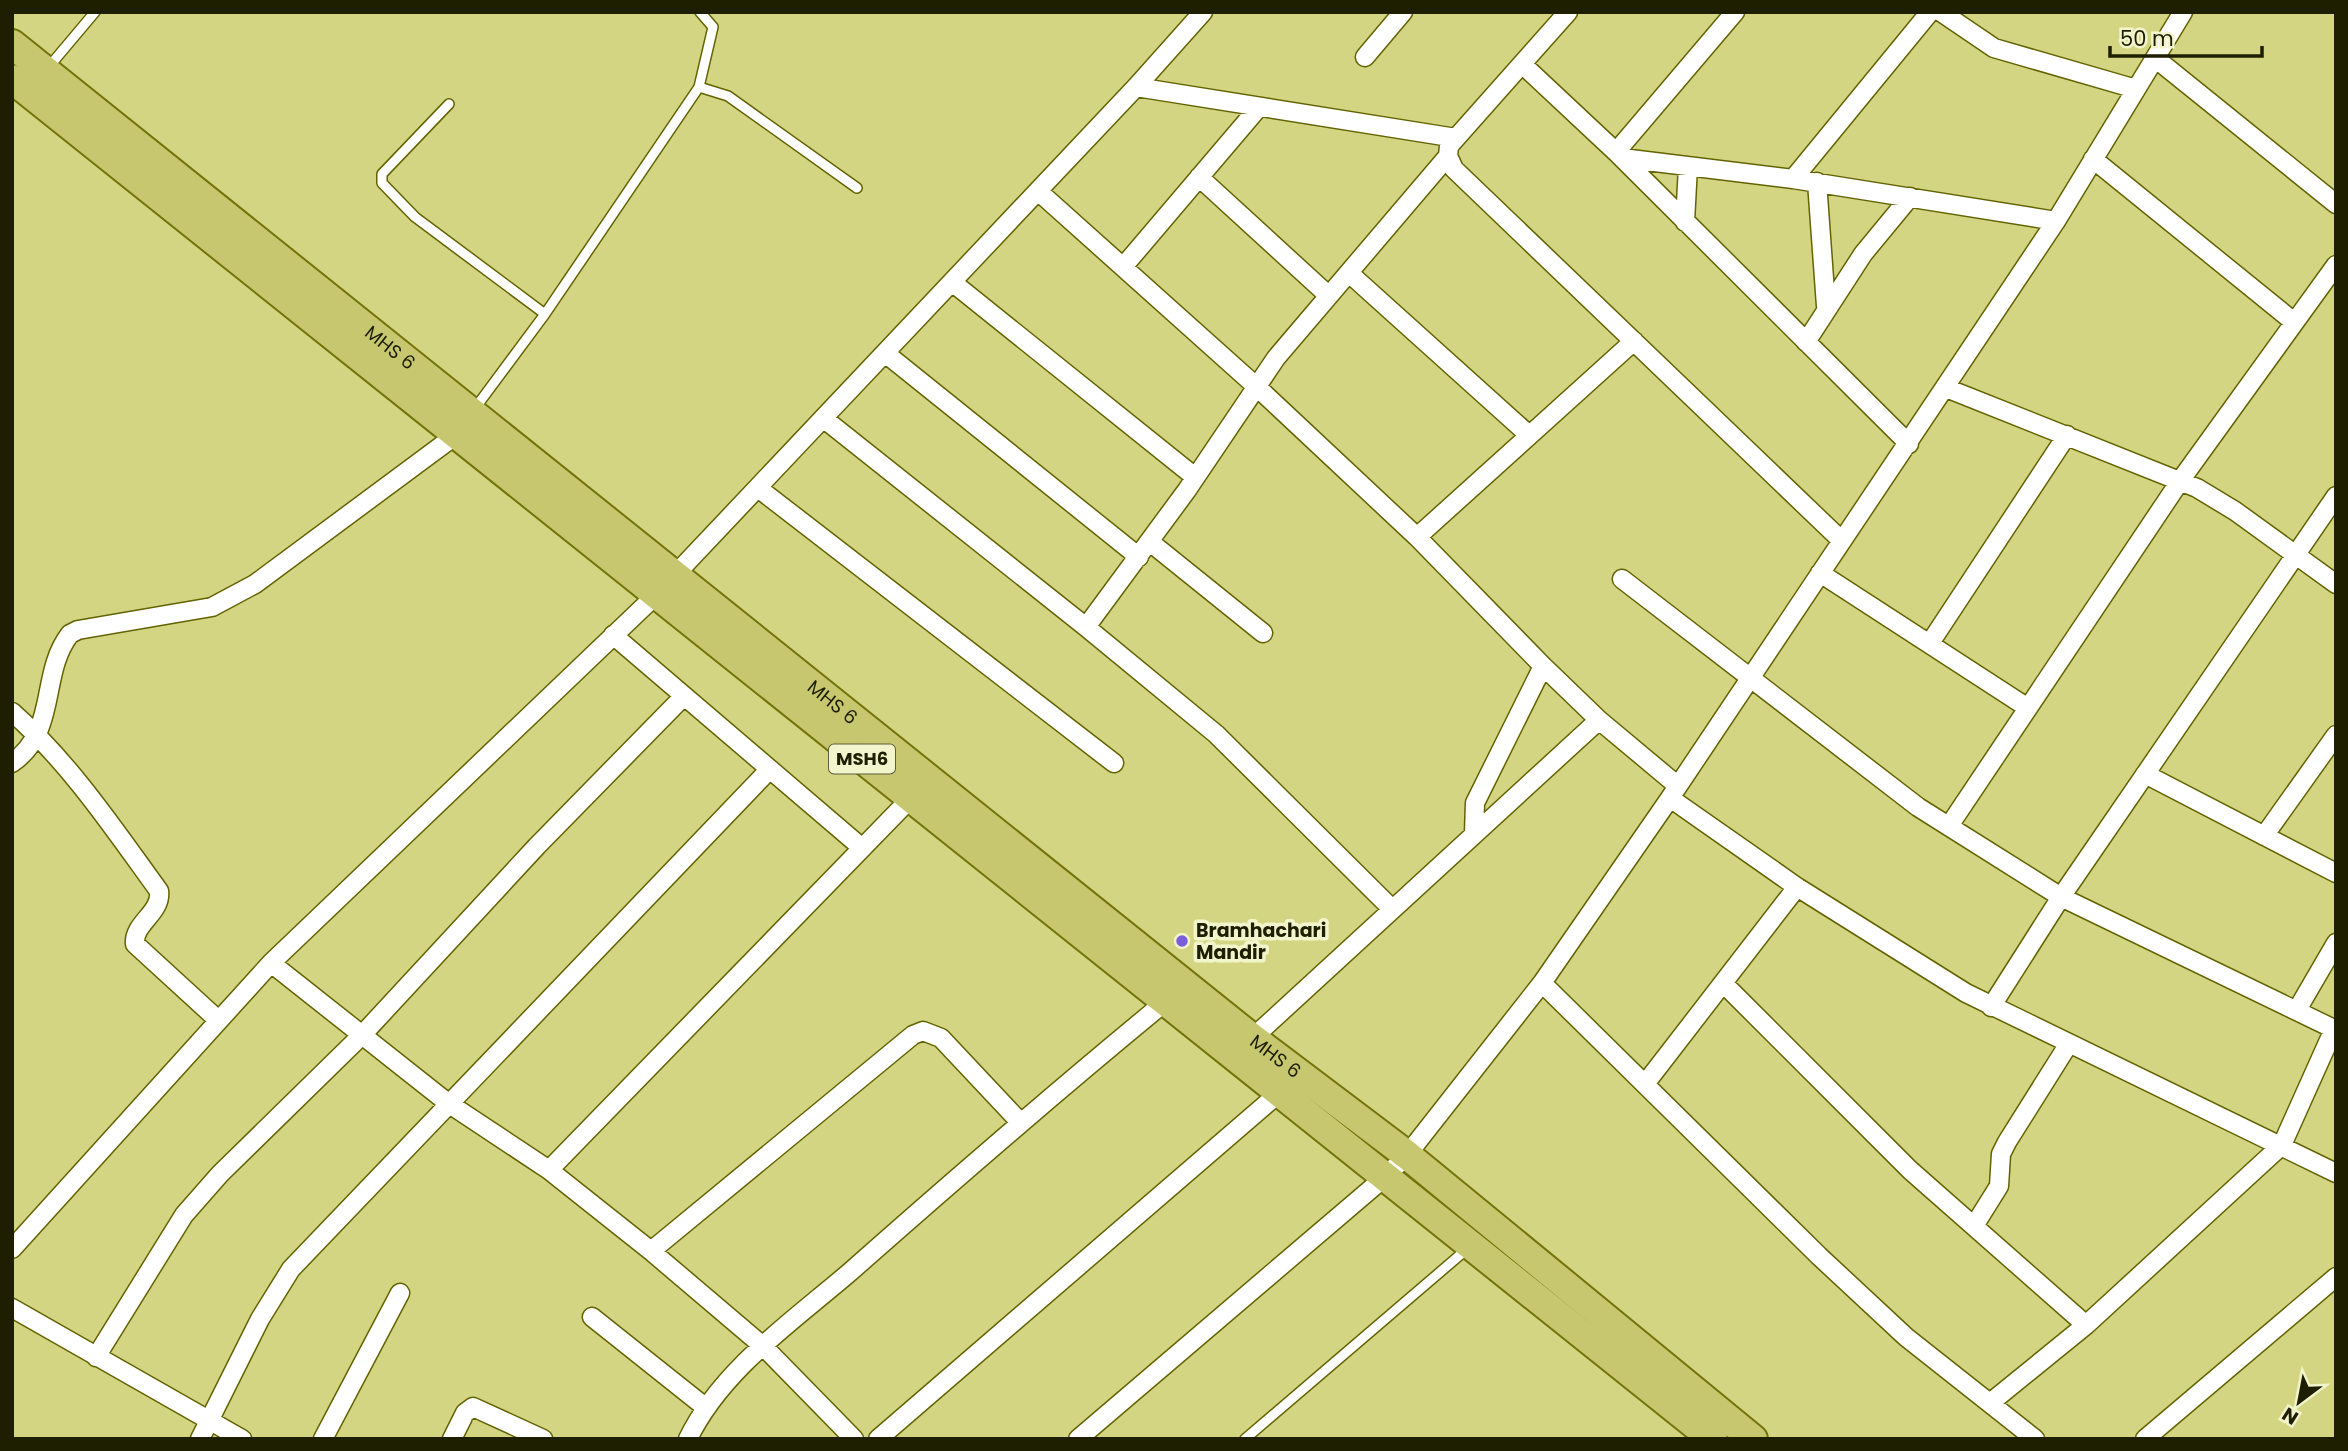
<svg xmlns="http://www.w3.org/2000/svg" width="2348" height="1451" font-family="Poppins,sans-serif">
<style>
.lines{fill:none;stroke-linecap:round;stroke-linejoin:round}
.service-casing{stroke:#636300;stroke-width:12}
.minor-casing{stroke:#636300;stroke-width:21}
.primary-casing{stroke:#73730a;stroke-width:32}
.service{stroke:#fff;stroke-width:9}
.minor{stroke:#fff;stroke-width:18}
.primary{stroke:#c7c770;stroke-width:28}
.poi-dot{fill:#795fd9;stroke:#f2f4cb;stroke-width:2.5}
.labels{text-anchor:middle;stroke-width:7;stroke-linejoin:round;paint-order:stroke}
.shield{fill:#f2f4cb;stroke:#5e5e3d;stroke-width:2}
.shield-label{font-size:18px;font-weight:bold;fill:#1e1e00}
.street-label{font-size:19px;fill:#1e1e00;stroke:#f2f4cb}
.poi-label{font-size:19px;font-weight:bold;fill:#1e1e00;stroke:#f2f4cb;text-anchor:start}
</style>
<rect width="100%" height="100%" fill="#d4d582"/>
<g class="lines">
<defs>
<path id="service" d="M47,69L95,12
M699,87L728,96L857,188
M449,104L382,174V183L415,217L545,314
M473,411L545,314L699,87L713,27L700,12
M1245,1439L1467,1249"/>
<path id="minor" d="M1568,12L1449,146L1448,156L1454,169L1842,541
M1735,12L1616,152L1909,444
M1941,12L1994,48L2136,89
M1365,57L1403,12
M2155,58L2336,204
M1522,64L1616,152
M1136,87L1456,138
M1622,158L1793,179L2056,221
M2093,159L2294,322
M1199,177L1329,296
M1793,179L1930,12
M1817,182L1826,306
M1038,191L1258,388L1417,537L1543,666L1599,720L1678,786
M1685,222L1688,166
M1123,267L1259,107
M1349,273L1529,435
M952,282L1195,477
M1806,342L1863,254L1910,197
M885,353L1139,557
M1946,388L2197,488L2235,511L2336,584
M823,418L1086,627L1216,734L1391,908
M758,488L1114,763
M1417,537L1634,341
M1150,542L1263,633
M1820,573L2028,708
M1622,579L1918,807L2061,897L2336,1030
M1086,627L1187,490L1276,358L1448,156
M613,635L861,847
M1930,643L2067,435
M12,712C70,763 114,829 159,891C162,913 133,923 135,944L218,1020
M12,763C59,730 39,674 70,634L78,630L212,607L255,584L456,435
M2145,774L2336,873
M1670,798L1797,887L1966,993L2336,1173
M1949,826L2180,481L2336,265
M1474,833L1475,803L1543,666
M2264,836L2336,735
M271,963L448,1103L549,1170L651,1251L764,1347L854,1439
M1542,983L1819,1256L1906,1337L2035,1439
M1723,983L1910,1170L2086,1325
M1991,1007L2061,897L2336,496
M2297,1010L2336,943
M1246,1044L1599,720
M1645,1084L1797,887
M549,1170L911,798
M1974,1226L1999,1186L2001,1154L2007,1142L2068,1045
M12,1249L271,963L656,595L1136,87L1203,12
M651,1251L913,1035L923,1031L941,1038L1020,1122
M12,1308L242,1439
M592,1317L705,1407
M96,1357L184,1215L220,1174L363,1034L537,846L684,696
M1990,1403L2086,1325L2282,1145L2334,1029
M200,1439L260,1319L291,1269L770,769
M323,1439L400,1293
M452,1439L465,1413L473,1407L543,1439
M688,1439C721,1370 793,1321 850,1272C954,1180 1058,1090 1165,1002
M878,1439L1279,1093
M1078,1439L1385,1177L1407,1155L1542,983L1670,798L2056,221L2183,12
M2145,1439L2336,1277"/>
<g id="primary">
<path id="s1" d="M12,44L1252,1038L1407,1155L1753,1439"/>
<path d="M12,79L1713,1439"/>
</g>
</defs>
<use href="#service" class="service-casing"/>
<use href="#minor" class="minor-casing"/>
<use href="#primary" class="primary-casing"/>
<use href="#service" class="service"/>
<use href="#minor" class="minor"/>
<use href="#primary" class="primary"/>
</g>
<circle class="poi-dot" cx="1182" cy="941" r="7"/>
<g class="labels">
<rect class="shield" x="829" y="744.5" width="66" height="29" rx="5"/>
<g class="shield-label">
<text x="862" y="765">MSH6</text>
</g>
<g class="street-label">
<text dy="7" stroke="none"><textPath href="#s1" startOffset="485">MHS 6</textPath></text>
<text dy="7" stroke="none"><textPath href="#s1" startOffset="1052">MHS 6</textPath></text>
<text dy="7" stroke="none"><textPath href="#s1" startOffset="1619">MHS 6</textPath></text>
</g>
<g class="poi-label">
<text x="1196" y="937">Bramhachari<tspan x="1196" dy="22">Mandir</tspan></text>
</g>
</g>
<rect width="2348" height="1451" fill="none" stroke="#1e1e00" stroke-width="28"/>
<g transform="translate(2299 1402) rotate(212)" stroke="#f2f4cb" stroke-width="5" paint-order="stroke">
<path d="M0-5L12 26L0 18L-12 26Z" fill="#1e1e00"/>
<text y="-10" font-size="19" font-weight="bold" text-anchor="middle" fill="#1e1e00">N</text>
</g>
<path d="M2110 46v10h152v-10" fill="none" stroke="#1e1e00" stroke-width="3.5"/>
<text x="2120" y="46" font-size="21" fill="#1e1e00" stroke="#f2f4cb" stroke-width="5" paint-order="stroke">50 m</text>
</svg>
